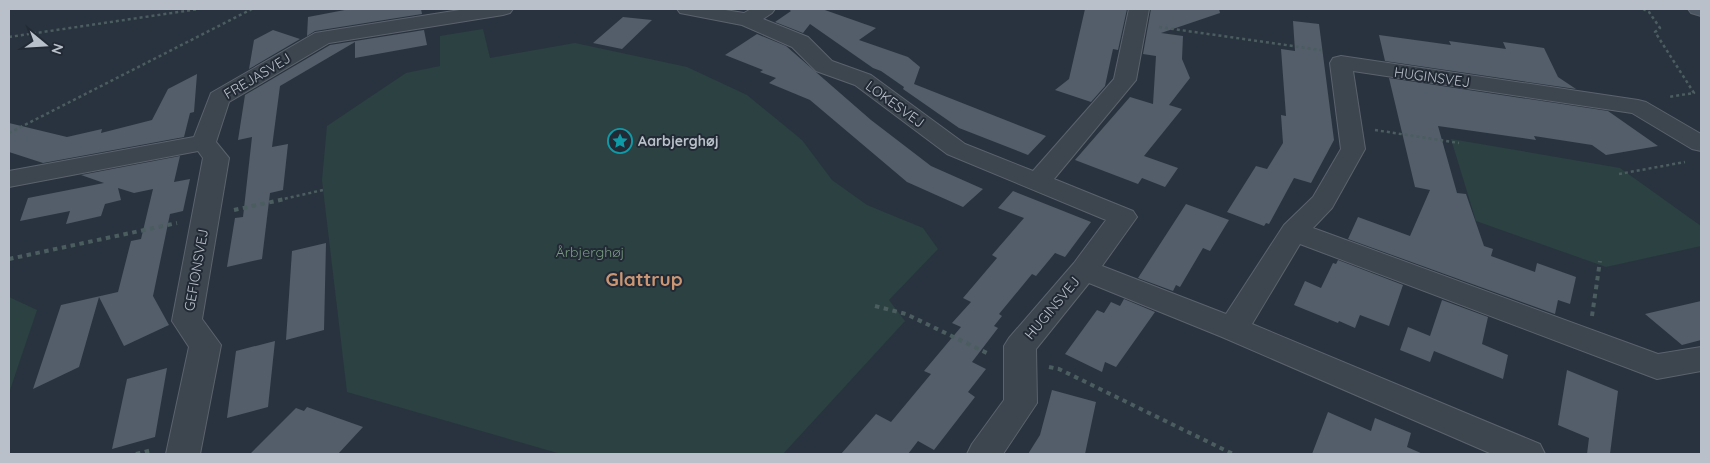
<svg xmlns="http://www.w3.org/2000/svg" width="1710" height="463" font-family="Quicksand,sans-serif">
<style>
.green{fill:#2c4141}
.building{fill:#535e6a}
.lines{fill:none;stroke-linecap:round;stroke-linejoin:round}
.street-casing{stroke:#5b636d;stroke-width:2}
.secondary-casing{stroke:#5b636d;stroke-width:2}
.path-far1{stroke:#4b5d5f;stroke-width:2.5;stroke-dasharray:3 3;stroke-linecap:butt}
.path{stroke:#4b5d5f;stroke-width:4;stroke-dasharray:4.5 4.5;stroke-linecap:butt}
.street{fill:#3d454f;fill-rule:evenodd}
.secondary{fill:#4c5562;fill-rule:evenodd}
.labels{text-anchor:middle;stroke-width:4;stroke-linejoin:round;paint-order:stroke}
.street-label{font-size:14px;fill:#bac0ca;stroke:#222a35}
.poi-label{font-size:14px;font-weight:bold;fill:#bac0ca;stroke:#222a35;text-anchor:start}
.park-label{font-size:14px;fill:#7a9d81;stroke:#222a35}
.district-label{font-size:19px;font-weight:bold;fill:#cb9673;stroke:#222a35}
</style>
<rect width="100%" height="100%" fill="#29333f"/>
<path class="green" d="M483,29L490,58L575,43L687,67L747,95L802,140L832,180L867,205L923,228L938,249L889,300L905,321L783,454H561L347,392L322,180L327,126L406,73L440,66V36Z
M1451,139L1620,168L1701,226V246L1606,267L1476,221Z
M9,297L37,310L9,393Z"/>
<path class="building" d="M350,9H421L422,14L315,31L307,36L308,17Z
M788,9H822L876,28L859,40L908,57L920,67L914,84L1046,136L1028,155L959,128L903,89L904,87L881,71L873,68L810,24L803,33L775,22L791,11Z
M1085,9H1127L1118,50L1113,49L1105,86L1091,102L1055,90L1069,79Z
M1151,9H1219L1220,13L1161,33L1183,36L1182,59L1190,78L1169,105L1182,109L1144,156L1178,168L1165,187L1142,178L1138,184L1075,160L1130,97L1153,104L1156,56L1143,54Z
M623,17L652,20L622,49L593,43Z
M1293,21L1319,24L1334,140L1311,183L1294,178L1269,224L1266,223L1264,226L1227,212L1256,166L1267,169L1283,143L1281,115L1286,116L1281,49L1295,51Z
M273,30L300,39L249,69L254,40Z
M424,30L427,45L355,58V42L280,86L272,147L288,144L283,190L270,193L262,259L227,267L235,218L243,217L252,137L238,140L245,95L330,45Z
M757,34L786,46L871,120L931,166L983,189L963,207L907,182L810,100L769,83L776,78L760,72L763,70L725,55Z
M1379,35L1451,45L1449,41L1506,49L1503,42L1544,48L1558,77L1576,89L1385,61Z
M197,74L194,112L190,113L184,137L43,163L9,152V123L67,137L102,129L101,133L152,120L168,89Z
M1389,78L1608,111L1658,146L1606,155L1592,145L1534,136L1536,140L1438,126L1457,193L1466,194L1484,246L1493,249L1491,256L1535,272L1537,263L1576,277L1570,304L1558,300L1555,314L1348,239L1358,217L1410,236L1430,190L1415,187Z
M180,156L174,182L190,179L183,211L170,214L153,296L169,325L124,346L99,297L79,367L33,389L61,305L118,292L131,241L141,239L153,189L134,193L118,188L121,200L105,204L101,216L66,224L70,211L20,221L28,198L104,183L81,175Z
M1013,191L1091,222L1065,257L1055,253L1036,276L1032,274L999,314L1002,316L994,326L998,328L972,362L986,369L968,392L975,397L934,450L918,441L908,454H841L876,414L891,422L931,374L924,371L961,327L952,323L971,302L963,298L997,258L992,255L1024,218L998,208Z
M1186,204L1229,220L1210,251L1203,248L1180,287L1176,285L1173,291L1138,278Z
M326,243L324,330L286,340L292,251Z
M1338,260L1403,285L1389,326L1360,315L1355,328L1339,321L1338,323L1294,305L1305,281L1321,288L1333,263L1336,264Z
M1124,299L1155,312L1116,367L1105,362L1102,372L1065,354L1097,310L1104,313L1111,302L1120,306Z
M1442,300L1488,317L1482,344L1508,355L1503,379L1434,351L1430,362L1400,350L1408,327L1430,336Z
M1701,301V340L1682,345L1645,314Z
M275,341L268,407L227,418L236,351Z
M167,368L155,437L112,449L127,379Z
M1567,370L1618,391L1610,454H1587L1589,438L1558,425Z
M1052,390L1096,402L1085,454H1028L1040,435Z
M307,407L363,427L338,454H250L296,408L304,411Z
M1328,412L1371,431L1375,418L1411,433L1407,447L1423,454H1312Z"/>
<g class="lines">
<defs>
<path id="street" d="M466,9H513L510,13L503,15L329,43L229,102L216,142L229,158L202,319L221,345L200,454H166L189,347L172,321L203,158L198,151L9,187V171L194,137L211,93L315,33Z
M677,9H719L744,13L751,9H775L772,13L763,19L808,37L832,61L871,75L965,144L1033,171L1114,79L1129,9H1149L1136,80L1054,179L1133,211L1137,217L1102,266L1226,314L1284,225L1313,197L1341,149L1330,63L1333,58L1341,56L1638,100L1646,102L1701,134V151L1692,149L1632,113L1353,71L1365,149L1332,208L1313,228L1658,354L1701,347V371L1657,379L1300,244L1252,324L1540,444L1545,454H1492L1222,337L1089,283L1036,349L1037,403L1003,454H967L972,444L1004,400V346L1009,338L1074,263L1106,220L947,154L855,85L816,71L792,47L742,25L680,13Z"/>
<path id="secondary" d="M1688,9H1701V16L1691,13Z"/>
</defs>
<use href="#street" class="street-casing"/>
<use href="#secondary" class="secondary-casing"/>
<path class="path-far1" d="M1643,9L1649,12L1660,28L1655,32L1694,93L1668,97
M1159,27L1321,50
M9,37L199,9
M1375,130L1459,143
M9,133L252,9
M1619,174L1685,162
M279,200L323,190"/>
<path class="path" d="M234,210L285,199
M9,259L177,223
M875,306L906,314L989,354
M1592,316L1600,261
M1049,367L1059,369L1233,454
M136,454L152,450"/>
<use href="#street" class="street"/>
<use href="#secondary" class="secondary"/>
</g>
<defs>
<symbol id="sight-ring" viewBox="-11 -11 22 22"><circle r="9.5" fill="#222a35" stroke="#0f9aa8" stroke-width="1.5"/><path d="M0-6L1.8-2.2L6-1.7L2.9 1.2L3.7 5.4L0 3.3L-3.7 5.4L-2.9 1.2L-6-1.7L-1.8-2.2Z" fill="#0f9aa8"/></symbol>
</defs>
<g fill-rule="evenodd">
<use href="#sight-ring" x="606" y="127" width="28" height="28"/>
</g>
<g class="labels">
<g class="street-label">
<text transform="translate(257 76) rotate(-31)" y="5">FREJASVEJ</text>
<text transform="translate(1432 77) rotate(8)" y="5">HUGINSVEJ</text>
<text transform="translate(895 104) rotate(36)" y="5">LOKESVEJ</text>
<text transform="translate(196 270) rotate(-80)" y="5">GEFIONSVEJ</text>
<text transform="translate(1052 308) rotate(-50)" y="5">HUGINSVEJ</text>
</g>
<g class="poi-label">
<text x="638" y="146">Aarbjerghøj</text>
</g>
<g class="park-label">
<text x="590" y="257">Årbjerghøj</text>
</g>
<g class="district-label">
<text x="644" y="286">Glattrup</text>
</g>
</g>
<rect width="1710" height="463" fill="none" stroke="#bac0ca" stroke-width="20"/>
<g transform="translate(45 45) rotate(108)" stroke="#222a35" stroke-width="4" paint-order="stroke">
<path d="M0-4L9 19L0 12L-9 19Z" fill="#bac0ca"/>
<text y="-8" font-size="14" font-weight="bold" text-anchor="middle" fill="#bac0ca">N</text>
</g>
</svg>
